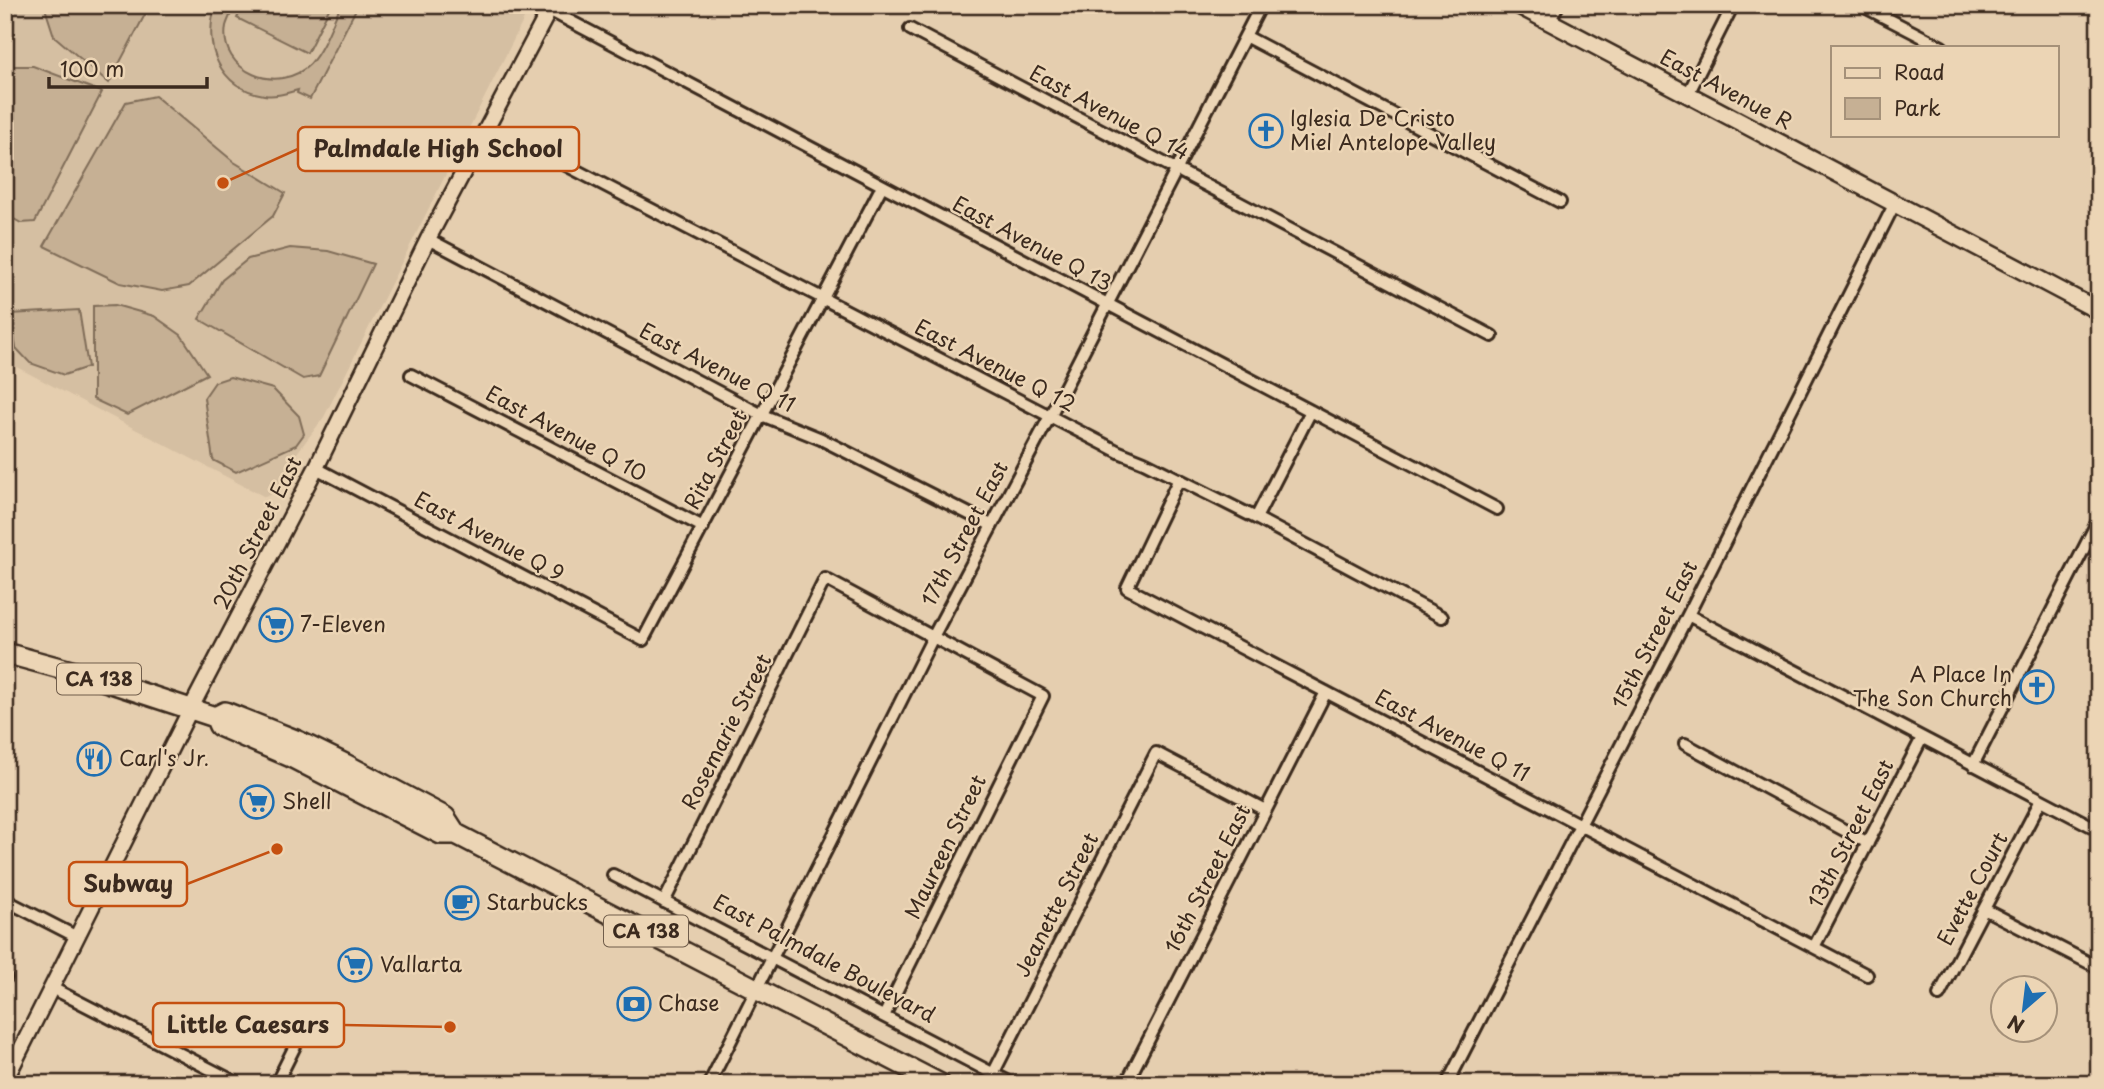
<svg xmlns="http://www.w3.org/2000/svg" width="2104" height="1089" font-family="'Playpen Sans',sans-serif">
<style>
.built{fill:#d5bfa2}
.green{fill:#c6b094;stroke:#806d59;stroke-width:2}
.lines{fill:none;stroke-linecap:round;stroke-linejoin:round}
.minor-casing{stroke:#3b2a1e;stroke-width:16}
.tertiary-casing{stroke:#3b2a1e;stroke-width:19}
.secondary-casing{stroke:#3b2a1e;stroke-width:21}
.trunk-casing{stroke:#3b2a1e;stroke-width:24}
.minor{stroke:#ecd5b5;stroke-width:10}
.tertiary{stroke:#ecd5b5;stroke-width:14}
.secondary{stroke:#ecd5b5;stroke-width:16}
.trunk{stroke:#ecd5b5;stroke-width:19}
.labels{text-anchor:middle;stroke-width:5;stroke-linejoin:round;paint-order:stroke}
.shield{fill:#ecd5b5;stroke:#705d4b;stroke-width:2}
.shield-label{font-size:19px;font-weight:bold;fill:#3b2a1e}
.street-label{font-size:21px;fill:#3b2a1e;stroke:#ecd5b5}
.poi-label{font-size:21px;fill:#3b2a1e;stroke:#ecd5b5;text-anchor:start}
.leader{fill:none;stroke:#c55010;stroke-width:2.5}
.callout-dot{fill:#c55010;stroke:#ecd5b5;stroke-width:2.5}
.callout{fill:#ecd5b5;stroke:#c55010;stroke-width:2.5}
.callout-label{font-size:23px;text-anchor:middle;font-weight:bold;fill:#3b2a1e}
</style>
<rect width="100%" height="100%" fill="#e5ceaf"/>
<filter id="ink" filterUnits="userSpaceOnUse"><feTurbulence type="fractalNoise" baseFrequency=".0143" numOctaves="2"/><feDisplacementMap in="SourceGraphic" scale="14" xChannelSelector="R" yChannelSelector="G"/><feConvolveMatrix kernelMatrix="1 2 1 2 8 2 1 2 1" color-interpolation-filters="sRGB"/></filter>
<g filter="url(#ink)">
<path class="built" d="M5,5H531L324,417L291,461L275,493L265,497L5,361Z"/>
<path class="green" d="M44,5H150L109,83L54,36Z
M216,5H235C232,12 228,19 226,26C218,72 279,96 310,64C324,49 332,23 341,5H358L310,99L297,93L298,90C287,93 276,97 264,95C219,88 202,45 216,5Z
M244,5H331L307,53L237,18Z
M5,66H33L102,92L35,222L21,223L5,214Z
M155,96L234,162L285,193L273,216L189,286L162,291L120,283L44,246L126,102Z
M290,248L328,251L373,264L319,376L303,379L199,319L222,280L248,259Z
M115,305L154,316L181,335L207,374L127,415L93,399V306Z
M79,310L88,367L64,375L30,363L16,348L10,314Z
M230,377L273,389L299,416L304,434L296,445L236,472L213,460L204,398L215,382Z"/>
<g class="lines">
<defs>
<path id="minor" d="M1861,5L1942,47
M549,10L1497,509
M1549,22L1558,5
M910,29L1492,336
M1245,36L1560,202
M1688,94L1733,5
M531,147L1119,452L1144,462L1256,518L1442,617
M428,239L762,415L821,439L991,525
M411,375L703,527
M316,468L643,640L882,186
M1179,479L1127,588L1867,975
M1256,518L1311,411
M1688,615L2099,830
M1685,744L1868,843
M1973,765L2099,519
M613,875L1013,1084
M5,900L77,937
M664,902L825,579L1043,696L884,1016
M1984,909L2099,968
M1814,947L1922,738
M5,978H6
M52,988L239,1084
M1939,995L2041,800
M993,1074L1156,753L1265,810
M276,1084L296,1044
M709,1084L933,637L1050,416L1261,5
M1126,1084L1326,692
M1447,1084L1688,615L1895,203"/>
<path id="tertiary" d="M5,1081L191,708L316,468L428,239L552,5"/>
<path id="secondary" d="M1518,5L2099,311"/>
<path id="trunk" d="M5,653L93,677L215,717L219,726L291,757L441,834H456
M215,717L225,712L298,741L345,764L445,817L456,834L462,837L940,1084"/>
</defs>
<use href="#minor" class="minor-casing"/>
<use href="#tertiary" class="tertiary-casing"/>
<use href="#secondary" class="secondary-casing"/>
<use href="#trunk" class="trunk-casing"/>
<use href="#minor" class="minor"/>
<use href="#tertiary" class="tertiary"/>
<use href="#secondary" class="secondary"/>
<use href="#trunk" class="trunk"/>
</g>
</g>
<defs>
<symbol id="church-ring" viewBox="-11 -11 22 22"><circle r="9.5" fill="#ecd5b5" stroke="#1f6fb2" stroke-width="1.5"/><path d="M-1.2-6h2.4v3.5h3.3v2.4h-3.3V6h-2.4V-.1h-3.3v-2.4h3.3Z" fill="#1f6fb2"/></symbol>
<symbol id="supermarket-ring" viewBox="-11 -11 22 22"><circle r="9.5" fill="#ecd5b5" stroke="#1f6fb2" stroke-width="1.5"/><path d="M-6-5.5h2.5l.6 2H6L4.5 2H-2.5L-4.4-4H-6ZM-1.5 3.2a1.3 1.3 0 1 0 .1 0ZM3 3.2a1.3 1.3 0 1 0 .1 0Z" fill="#1f6fb2"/></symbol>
<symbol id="restaurant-ring" viewBox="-11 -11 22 22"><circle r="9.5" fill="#ecd5b5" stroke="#1f6fb2" stroke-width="1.5"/><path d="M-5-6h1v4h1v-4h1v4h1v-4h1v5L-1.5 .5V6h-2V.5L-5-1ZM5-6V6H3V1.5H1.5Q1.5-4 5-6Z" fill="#1f6fb2"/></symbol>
<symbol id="cafe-ring" viewBox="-11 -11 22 22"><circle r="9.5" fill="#ecd5b5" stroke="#1f6fb2" stroke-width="1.5"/><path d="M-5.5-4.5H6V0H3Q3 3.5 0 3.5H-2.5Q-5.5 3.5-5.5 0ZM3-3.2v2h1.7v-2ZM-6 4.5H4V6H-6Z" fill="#1f6fb2"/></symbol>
<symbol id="bank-ring" viewBox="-11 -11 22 22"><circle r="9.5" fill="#ecd5b5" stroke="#1f6fb2" stroke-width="1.5"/><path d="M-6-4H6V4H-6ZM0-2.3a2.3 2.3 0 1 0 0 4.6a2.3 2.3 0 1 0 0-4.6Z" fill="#1f6fb2"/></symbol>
</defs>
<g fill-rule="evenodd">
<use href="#church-ring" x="1247" y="112" width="38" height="38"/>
<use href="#supermarket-ring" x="257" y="606" width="38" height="38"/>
<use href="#church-ring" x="2018" y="668" width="38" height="38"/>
<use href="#restaurant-ring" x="75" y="740" width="38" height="38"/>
<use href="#supermarket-ring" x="238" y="783" width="38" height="38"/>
<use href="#cafe-ring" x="443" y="884" width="38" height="38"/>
<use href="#supermarket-ring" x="336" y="946" width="38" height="38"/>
<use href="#bank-ring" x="615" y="985" width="38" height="38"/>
</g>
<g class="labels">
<g class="shield">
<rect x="57" y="663.5" width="84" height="31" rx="5"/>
<rect x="604" y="915.5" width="84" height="31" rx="5"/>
</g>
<g class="shield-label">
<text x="99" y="686">CA 138</text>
<text x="646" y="938">CA 138</text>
</g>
<g class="street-label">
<text transform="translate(1726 90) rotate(28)" y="7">East Avenue R</text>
<text transform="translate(1109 113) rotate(28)" y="7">East Avenue Q 14</text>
<text transform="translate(1032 244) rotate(28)" y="7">East Avenue Q 13</text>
<text transform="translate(995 366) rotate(27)" y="7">East Avenue Q 12</text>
<text transform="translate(717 368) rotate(27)" y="7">East Avenue Q 11</text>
<text transform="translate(566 434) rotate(28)" y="7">East Avenue Q 10</text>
<text transform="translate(716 460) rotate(-62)" y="7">Rita Street</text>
<text transform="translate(258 533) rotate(-63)" y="7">20th Street East</text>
<text transform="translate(965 534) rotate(-62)" y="7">17th Street East</text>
<text transform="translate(489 537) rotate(28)" y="7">East Avenue Q 9</text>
<text transform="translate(1655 635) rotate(-63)" y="7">15th Street East</text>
<text transform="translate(727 732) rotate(-63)" y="7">Rosemarie Street</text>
<text transform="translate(1452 736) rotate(28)" y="7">East Avenue Q 11</text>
<text transform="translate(1851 834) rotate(-63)" y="7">13th Street East</text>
<text transform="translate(946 847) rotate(-64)" y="7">Maureen Street</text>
<text transform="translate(1208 879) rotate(-63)" y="7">16th Street East</text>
<text transform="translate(1973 889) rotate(-62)" y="7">Evette Court</text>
<text transform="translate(1057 905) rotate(-63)" y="7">Jeanette Street</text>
<text transform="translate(824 959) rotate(28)" y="7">East Palmdale Boulevard</text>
</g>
<g class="poi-label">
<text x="1290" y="126">Iglesia De Cristo<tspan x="1290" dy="24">Miel Antelope Valley</tspan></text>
<text x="300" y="632">7-Eleven</text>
<text x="2012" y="682" text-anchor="end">A Place In<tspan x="2012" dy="24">The Son Church</tspan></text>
<text x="119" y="766">Carl's Jr.</text>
<text x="282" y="809">Shell</text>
<text x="486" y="910">Starbucks</text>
<text x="380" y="972">Vallarta</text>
<text x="658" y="1011">Chase</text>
</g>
</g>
<path class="leader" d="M223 183L298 149M277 849L187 884M450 1027L344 1025"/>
<g class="callout-dot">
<circle cx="223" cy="183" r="7"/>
<circle cx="277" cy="849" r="7"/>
<circle cx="450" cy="1027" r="7"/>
</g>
<g class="callout">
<rect x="298" y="127" width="281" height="44" rx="7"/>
<rect x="69" y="862" width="118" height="44" rx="7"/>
<rect x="153" y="1003" width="191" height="44" rx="7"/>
</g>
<g class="callout-label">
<text x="438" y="157">Palmdale High School</text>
<text x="128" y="892">Subway</text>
<text x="248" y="1033">Little Caesars</text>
</g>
<rect width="2104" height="1089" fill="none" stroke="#ecd5b5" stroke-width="28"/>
<rect x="14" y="14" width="2076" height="1061" fill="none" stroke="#3b2a1e" stroke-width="2.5" filter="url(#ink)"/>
<rect x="1831" y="46" width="228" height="91" fill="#ecd5b5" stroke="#a59179" stroke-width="2"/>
<rect x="1845" y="68" width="35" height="10" fill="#ecd5b5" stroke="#a59179" stroke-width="2"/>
<text x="1894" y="80" font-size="21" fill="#3b2a1e">Road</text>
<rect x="1845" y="98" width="35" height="21" fill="#c6b094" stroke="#a59179" stroke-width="2"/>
<text x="1894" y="116" font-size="21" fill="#3b2a1e">Park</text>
<g transform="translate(2024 1009) rotate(208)"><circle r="33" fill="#ecd5b5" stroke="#a59179" stroke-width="2"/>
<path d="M0-5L12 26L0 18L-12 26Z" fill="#1f6fb2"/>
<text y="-10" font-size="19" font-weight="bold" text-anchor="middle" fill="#3b2a1e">N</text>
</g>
<path d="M49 77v10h158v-10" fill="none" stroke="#3b2a1e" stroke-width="3.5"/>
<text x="60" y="77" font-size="21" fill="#3b2a1e" stroke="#ecd5b5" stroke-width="5" paint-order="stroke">100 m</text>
</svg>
